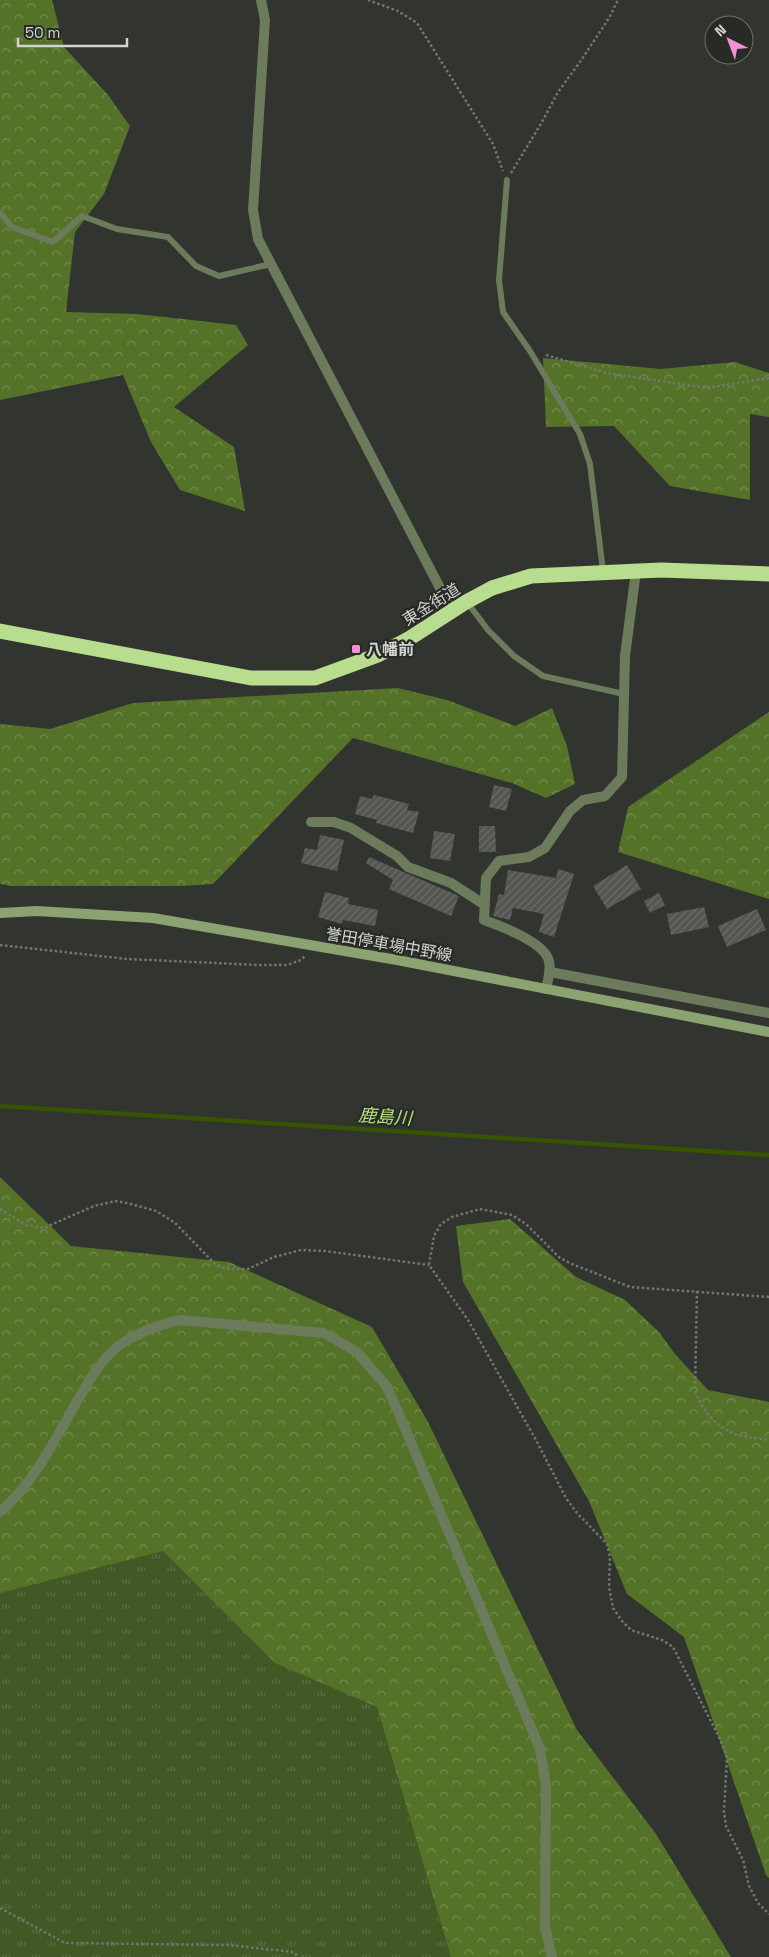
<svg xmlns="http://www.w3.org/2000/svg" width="769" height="1957" font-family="'Space Grotesk','Noto Sans JP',sans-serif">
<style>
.grass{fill:url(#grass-tufts)}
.forest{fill:url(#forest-crowns)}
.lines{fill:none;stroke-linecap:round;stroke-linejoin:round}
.stream{stroke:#375400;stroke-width:4.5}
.building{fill:url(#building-hatch)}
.path{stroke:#747672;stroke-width:2.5;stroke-dasharray:2.5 2.5;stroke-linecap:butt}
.lane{stroke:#6c7b5c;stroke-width:6}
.street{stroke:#6c7b5c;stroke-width:10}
.secondary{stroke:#8ba371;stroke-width:10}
.highway{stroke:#b9dd8f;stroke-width:15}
.poi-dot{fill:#f391d6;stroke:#282a26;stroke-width:2}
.labels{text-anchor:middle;stroke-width:4.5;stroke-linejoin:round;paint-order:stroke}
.street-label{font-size:16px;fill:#d3d4d1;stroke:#282a26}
.poi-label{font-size:16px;font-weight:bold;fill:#d3d4d1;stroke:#282a26;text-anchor:start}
.water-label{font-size:18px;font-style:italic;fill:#b5e37d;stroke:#282a26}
</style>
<defs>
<pattern id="grass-tufts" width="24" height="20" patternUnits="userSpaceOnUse" patternTransform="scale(1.25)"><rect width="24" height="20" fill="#425825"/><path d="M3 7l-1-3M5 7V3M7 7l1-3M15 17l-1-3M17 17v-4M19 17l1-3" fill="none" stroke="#5c6f44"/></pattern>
<pattern id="forest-crowns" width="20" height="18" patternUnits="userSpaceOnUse" patternTransform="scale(1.25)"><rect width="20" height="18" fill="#547328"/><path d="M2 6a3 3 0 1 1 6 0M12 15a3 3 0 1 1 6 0" fill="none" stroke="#748c50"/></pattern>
<pattern id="building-hatch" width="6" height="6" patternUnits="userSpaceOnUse" patternTransform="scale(1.25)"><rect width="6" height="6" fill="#535651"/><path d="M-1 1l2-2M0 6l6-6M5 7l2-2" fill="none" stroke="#6b6d69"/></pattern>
</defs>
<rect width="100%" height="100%" fill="#323430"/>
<path class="grass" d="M318,1379L523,1957H0V1547Z"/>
<path class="forest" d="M0,0H52L64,47L108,95L130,126L104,194L75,232L66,312L138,314L236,325L248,345L174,407L234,447L245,511L180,490L151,442L123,375L0,400Z
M543,358L661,369L735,362L769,373V417L750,414V500L670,486L614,426L546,427Z
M398,688L447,700L515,726L552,708L567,746L575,784L546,798L512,783L353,738L213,884L180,886H12L0,884V724L50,729L133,703Z
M769,712V899L618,852L628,807Z
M0,1177L71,1246L229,1262L372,1327L428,1422L577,1730L656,1834L731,1957H451L377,1707L275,1663L163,1551L0,1593Z
M510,1219L576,1277L625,1300L659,1332L675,1354L708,1390L769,1402V1878L766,1875L684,1637L627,1594L589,1501L463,1282L456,1226Z"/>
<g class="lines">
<path class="stream" d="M0,1106L769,1155"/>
</g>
<path class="building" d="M494,785L512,789L506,811L489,807Z
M374,795L409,804L407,810L419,812L413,833L376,823L377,820L355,814L360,796L372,799Z
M479,826H495L496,852H479Z
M434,831L455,834L450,861L430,858Z
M320,835L344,840L337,871L301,863L305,848L317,850Z
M369,857L459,896L451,916L389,889L393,880L366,863Z
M627,865L641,889L607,909L593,886Z
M558,869L574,874L554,937L539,932L544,914L513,908L510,920L493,916L499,894L504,895L508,870L556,878Z
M325,892L349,898L348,904L378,910L375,926L343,920L342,924L318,917Z
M659,893L665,905L650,913L644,901Z
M704,907L709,927L671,935L667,914Z
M757,909L766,930L727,947L718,926Z"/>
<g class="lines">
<path class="path" d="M368,0L398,11L417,23L493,144L503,171
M511,173L542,122L558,92L580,62L609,18L618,0
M546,355L607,373L707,388L769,378
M0,945L127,959L259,965H287L301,960L305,956
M0,1209L26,1225L44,1228L94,1206L116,1201L131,1204L156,1211L174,1222L216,1265L228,1269H248L274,1257L301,1250L325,1251L429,1265
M697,1291L695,1389C700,1408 715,1426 733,1433C744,1438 758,1438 769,1440
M769,1297L630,1287L572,1264L560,1258L526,1224L512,1215L480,1209L452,1217L441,1224L434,1236L429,1265L468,1320L536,1440L566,1498L577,1513L607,1544L610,1557L609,1587L613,1608L622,1621L631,1630L662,1640L673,1647L720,1739L727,1757L724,1812L726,1826L743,1860L749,1886L758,1903L769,1914
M0,1908L65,1943L229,1945L294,1952L298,1957"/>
<path class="lane" d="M507,180L499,280L503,312L530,351L580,434L590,464L603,571
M0,213L12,227L53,242L82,216L117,229L168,237L196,266L219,276L271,264
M467,602L488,630L514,656L543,676L624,694"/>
<path class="street" d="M261,0L265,20L253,210L258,239L452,611
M311,822H334L351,828L397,856L408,867L451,883L485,905
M550,972L769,1013
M546,989C548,980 552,967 548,958C540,941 501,926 484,920L486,878L499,861L529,857L545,848L570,811L583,800L605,796L622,777L625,656L636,571
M0,1512C34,1483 54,1441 76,1403C87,1384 100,1361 117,1347C135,1334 158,1325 180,1320L324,1333L357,1352L387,1387L399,1414L540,1749L546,1786L545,1927L552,1957"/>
<path class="secondary" d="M0,913L37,911L153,918L397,960L769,1032"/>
<path class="highway" d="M0,631L251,678H315L378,655L410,638L466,602L492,588L531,576L661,570L769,574"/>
</g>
<rect class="poi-dot" x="351" y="644" width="10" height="10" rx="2.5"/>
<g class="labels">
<g class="street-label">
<text transform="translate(431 604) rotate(-32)" y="6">東金街道</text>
<text transform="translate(389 944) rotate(10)" y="6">誉田停車場中野線</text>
</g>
<g class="poi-label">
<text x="366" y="655">八幡前</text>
</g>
<g class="water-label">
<text transform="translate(385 1117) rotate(4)" y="6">鹿島川</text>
</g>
</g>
<g transform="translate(729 40) rotate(318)"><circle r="24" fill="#282a26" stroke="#6c6e6a"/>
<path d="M0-4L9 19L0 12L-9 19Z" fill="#f391d6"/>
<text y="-8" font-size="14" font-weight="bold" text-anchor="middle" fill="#d3d4d1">N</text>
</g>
<path d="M18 38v8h109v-8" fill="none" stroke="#d3d4d1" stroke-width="2.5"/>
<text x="25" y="38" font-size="15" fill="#d3d4d1" stroke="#282a26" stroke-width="4" paint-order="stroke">50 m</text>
</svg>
